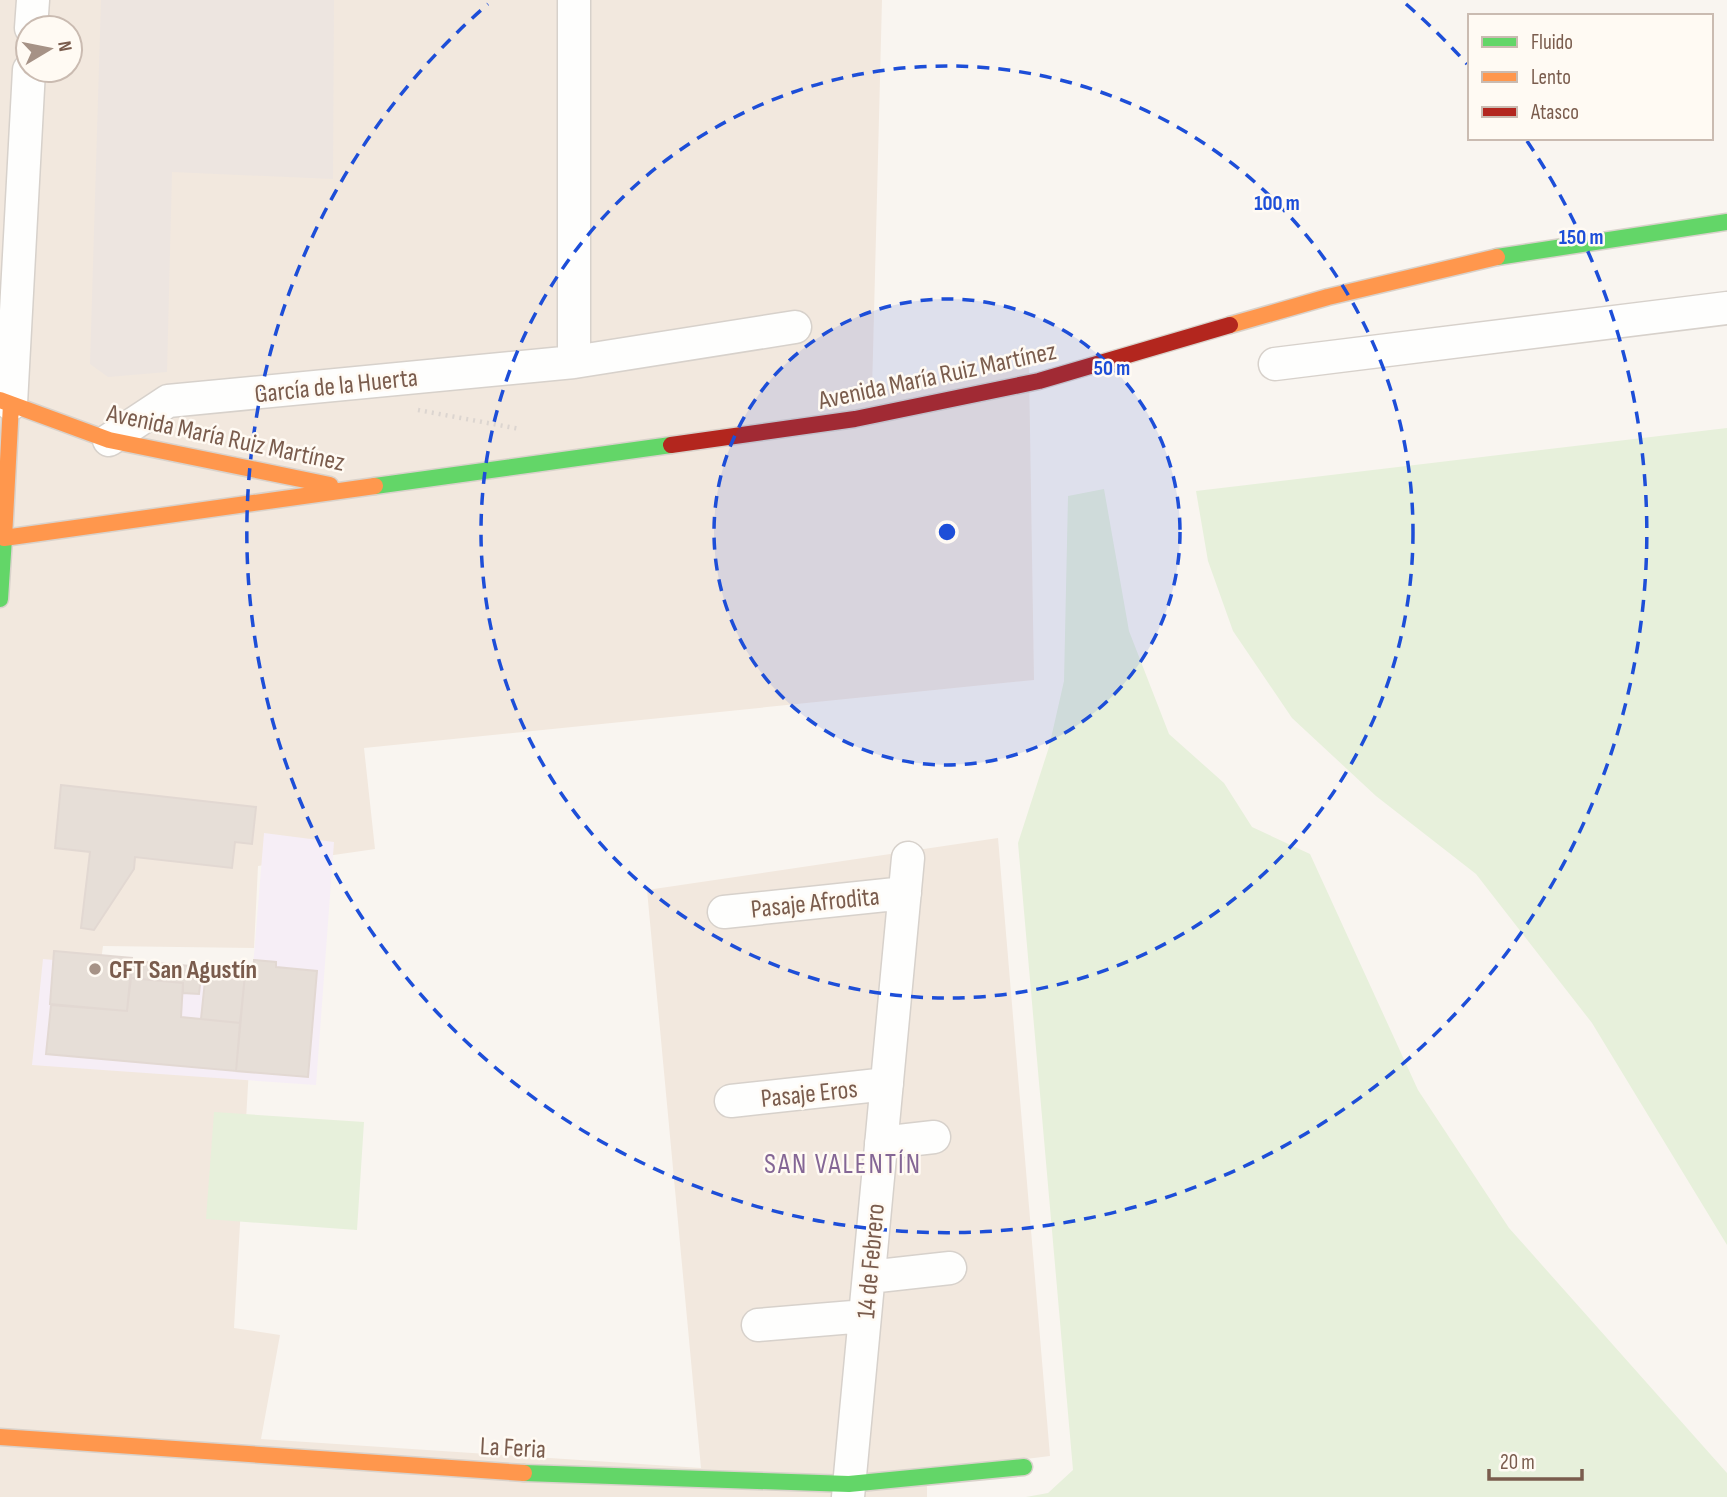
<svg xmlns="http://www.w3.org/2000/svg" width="1727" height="1497" font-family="'Sofia Sans Condensed',sans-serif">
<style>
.residential{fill:#f2e8de;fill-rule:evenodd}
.industrial{fill:#ede5e0}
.education{fill:#f6eef6}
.green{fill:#e7f0db}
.building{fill:#e6ded7;stroke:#e2d8d2;stroke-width:2}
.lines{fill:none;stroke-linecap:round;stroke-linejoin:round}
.street-casing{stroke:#d7d1cb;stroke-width:35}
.fast-casing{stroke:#d9d2cb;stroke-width:19}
.slow-casing{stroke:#d9d2cb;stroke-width:19}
.jam-casing{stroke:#d9d2cb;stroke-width:19}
.path{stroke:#dcd5d0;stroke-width:4.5;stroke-dasharray:2 5;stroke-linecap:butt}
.street{stroke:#fefefd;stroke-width:32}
.fast{stroke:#63d668;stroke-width:16}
.slow{stroke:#ff974d;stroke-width:16}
.jam{stroke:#b3261e;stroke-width:16}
.ring{fill:none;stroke:#1d4ed8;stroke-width:3.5;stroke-dasharray:12 9}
.poi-dot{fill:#a69286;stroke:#fffaf3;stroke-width:2.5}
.labels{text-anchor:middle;stroke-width:5;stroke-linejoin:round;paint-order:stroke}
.street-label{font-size:26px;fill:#7a5c4d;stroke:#fffaf3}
.poi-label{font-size:26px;font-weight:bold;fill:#7a5c4d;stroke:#fffaf3;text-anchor:start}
.neighbourhood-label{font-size:28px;letter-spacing:2px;fill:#846695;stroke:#fffaf3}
.centre{fill:#1d4ed8;stroke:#fffaf3;stroke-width:3.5}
.ring-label{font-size:21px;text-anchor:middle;font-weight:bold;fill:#1d4ed8;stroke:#fffaf3;stroke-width:5;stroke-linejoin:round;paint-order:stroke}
</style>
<rect width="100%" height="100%" fill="#f9f5f0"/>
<path class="residential" d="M0,0H882L872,392L1029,367L1034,680L364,748L375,849L258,866L254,948L103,946L89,1046L249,1068L234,1328L280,1335L261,1439L701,1468L647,890L998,838L1050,1456L927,1471V1497H0ZM28,28H70V70H28Z"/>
<path class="industrial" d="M101,0H334L333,179L172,172L167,372L108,377L90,364Z"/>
<path class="education" d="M264,833L334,842L316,1085L32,1065L43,959L252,979Z"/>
<path class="green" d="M1727,428V1245L1592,1023L1476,874L1376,796L1292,718L1233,631L1208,561L1196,491Z
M1104,489L1129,631L1169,734L1224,783L1252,827L1310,854L1418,1090L1509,1228L1727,1473V1497H1026L1048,1493L1073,1470L1018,843L1049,747L1064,681L1068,496Z
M214,1112L364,1122L357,1230L206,1219Z"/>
<path class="building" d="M61,785L256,807L252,844L235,842L232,868L135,857L134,869L94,930L81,928L90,852L55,848Z
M54,951L132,958L127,1011L50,1004Z
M254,960L276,962V967L317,971L308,1077L236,1071L245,975L253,976Z
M132,961L202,967L199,994L183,993V983L131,978Z
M206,971L245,975L240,1023L201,1019Z
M131,978L183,983L181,1017L240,1023L236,1071L46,1054L51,1005L127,1011Z"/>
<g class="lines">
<defs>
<path id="street" d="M31,28L33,0
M574,362V0
M1275,364L1727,308
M11,404L29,70
M109,440L168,401L574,362L795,327
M724,912L905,893
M731,1101L887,1084
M881,1143L934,1137
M869,1277L950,1268
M758,1325L865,1316
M848,1497L908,858"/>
<path id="fast" d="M1497,257L1727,222
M375,486L671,445
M0,599L4,538
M524,1473L849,1484L1024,1467"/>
<path id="slow" d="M1230,325L1328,297L1497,257
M0,400L109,440L330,485
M11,404L4,538L375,486
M0,1437L524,1473"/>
<path id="jam" d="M671,445L855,419L1039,381L1230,325"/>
</defs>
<use href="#street" class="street-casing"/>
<use href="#fast" class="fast-casing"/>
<use href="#slow" class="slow-casing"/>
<use href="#jam" class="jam-casing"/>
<path class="path" d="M418,410L520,429"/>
<use href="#street" class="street"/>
<use href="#fast" class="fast"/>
<use href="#slow" class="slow"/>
<use href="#jam" class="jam"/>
</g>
<circle cx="947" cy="532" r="233" fill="#1d4ed8" fill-opacity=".12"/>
<g class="ring">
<circle cx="947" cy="532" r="233"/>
<circle cx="947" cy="532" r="466"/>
<path d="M1406 4A700 700 0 0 1 1467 64M1527 141A700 700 0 1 1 488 4"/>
</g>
<circle class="poi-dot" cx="95" cy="969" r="7"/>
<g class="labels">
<g class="street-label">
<text transform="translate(937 375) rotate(-12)" y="9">Avenida María Ruiz Martínez</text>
<text transform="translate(336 385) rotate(-6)" y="9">García de la Huerta</text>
<text transform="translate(226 437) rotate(12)" y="9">Avenida María Ruiz Martínez</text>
<text transform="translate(815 902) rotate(-6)" y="9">Pasaje Afrodita</text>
<text transform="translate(809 1093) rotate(-6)" y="9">Pasaje Eros</text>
<text transform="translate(870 1261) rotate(-85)" y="9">14 de Febrero</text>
<text transform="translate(513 1447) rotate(3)" y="9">La Feria</text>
</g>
<g class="poi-label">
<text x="109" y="978">CFT San Agustín</text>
</g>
<g class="neighbourhood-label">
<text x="843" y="1173">SAN VALENTÍN</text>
</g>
</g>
<circle cx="947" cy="532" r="10" class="centre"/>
<g class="ring-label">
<text x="1277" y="210">100 m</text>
<text x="1581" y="244">150 m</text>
<text x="1112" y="375">50 m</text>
</g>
<rect x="1468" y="14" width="245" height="126" fill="#fffaf3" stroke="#cabbb1" stroke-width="2"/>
<rect x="1482" y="37" width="35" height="10" fill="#63d668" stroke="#cabbb1" stroke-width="2"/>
<text x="1531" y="49" font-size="21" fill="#7a5c4d">Fluido</text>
<rect x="1482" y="72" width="35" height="10" fill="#ff974d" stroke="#cabbb1" stroke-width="2"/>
<text x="1531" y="84" font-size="21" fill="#7a5c4d">Lento</text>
<rect x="1482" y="107" width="35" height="10" fill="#b3261e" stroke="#cabbb1" stroke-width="2"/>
<text x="1531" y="119" font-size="21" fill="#7a5c4d">Atasco</text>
<g transform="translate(49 49) rotate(80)"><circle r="33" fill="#fffaf3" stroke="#cabbb1" stroke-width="2"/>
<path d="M0-5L12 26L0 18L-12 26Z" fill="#a69286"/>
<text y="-10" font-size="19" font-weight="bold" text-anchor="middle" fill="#7a5c4d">N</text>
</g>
<path d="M1489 1469v10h93v-10" fill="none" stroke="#7a5c4d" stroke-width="3.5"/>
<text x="1500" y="1469" font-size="21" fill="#7a5c4d" stroke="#fffaf3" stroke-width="5" paint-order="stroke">20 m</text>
</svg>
